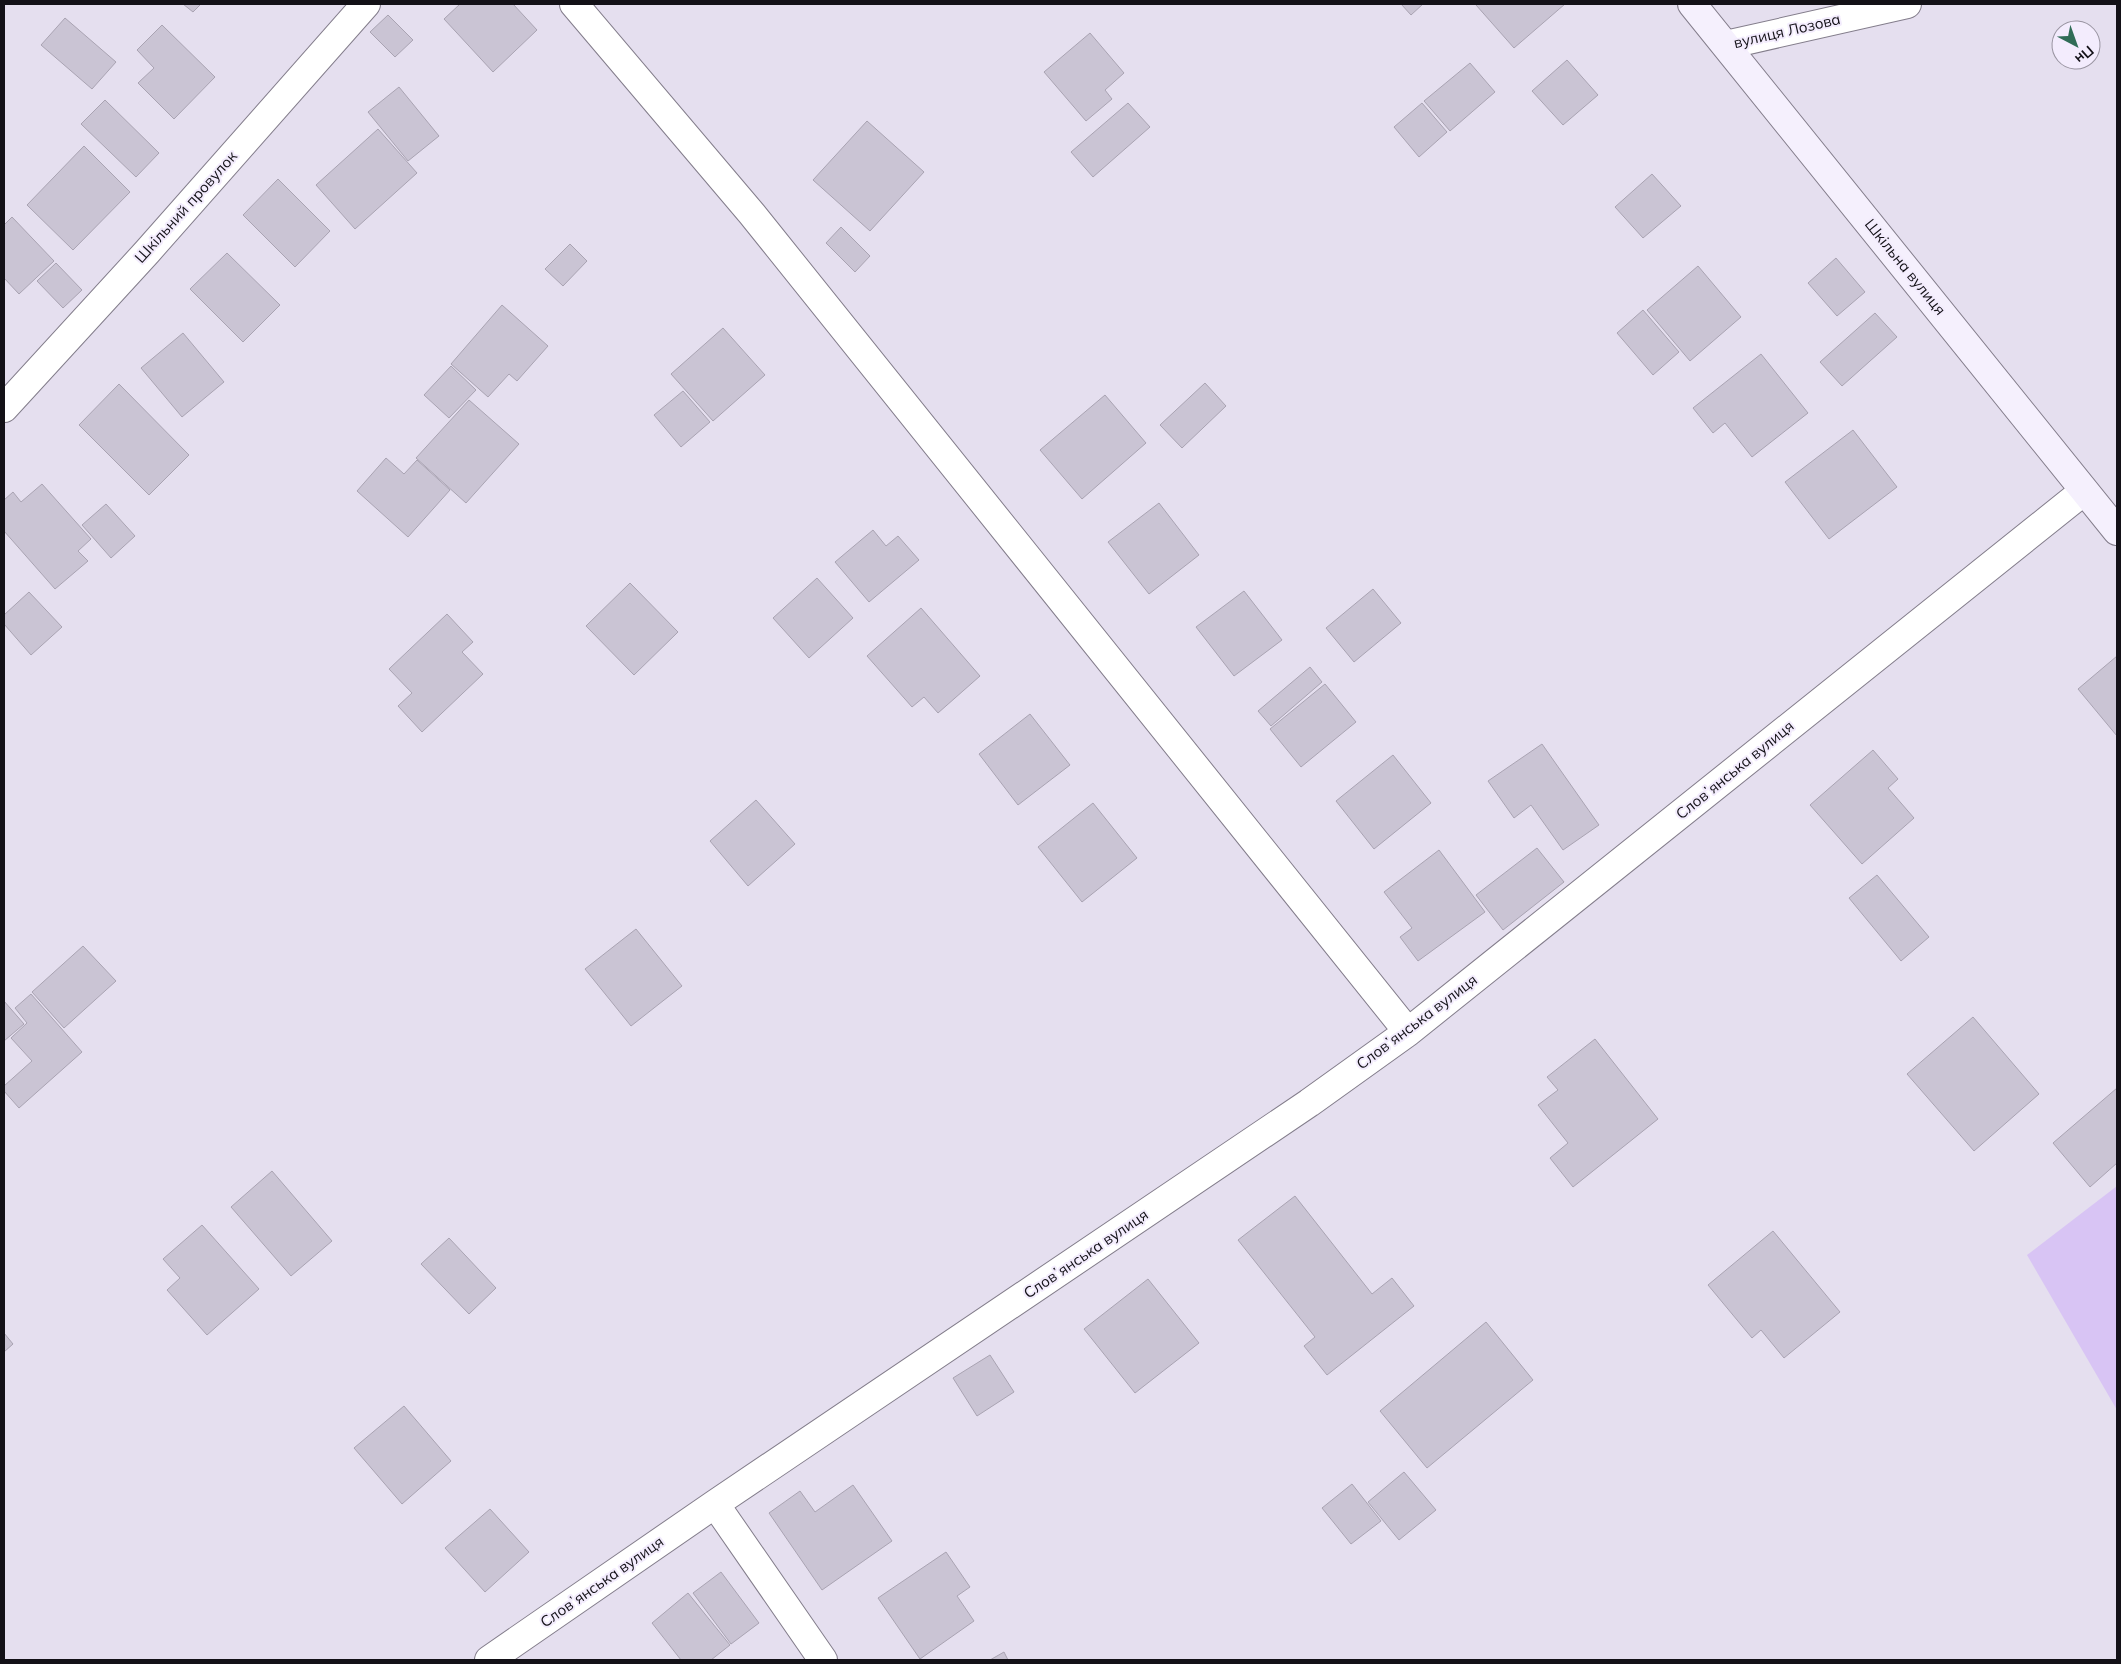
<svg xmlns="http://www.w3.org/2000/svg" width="2121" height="1664" font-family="Mulish,sans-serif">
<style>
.green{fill:#d8c4f4}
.building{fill:#cac4d4;stroke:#a9a3b2}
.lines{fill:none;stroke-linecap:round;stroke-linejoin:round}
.street-casing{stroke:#837d8b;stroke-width:30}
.secondary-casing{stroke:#837d8b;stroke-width:30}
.street{stroke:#fff;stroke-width:28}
.secondary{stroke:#f5f0fd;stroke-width:28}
.labels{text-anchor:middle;stroke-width:4;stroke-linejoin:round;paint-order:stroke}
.street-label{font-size:15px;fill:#131117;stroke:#f3ecfd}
</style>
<rect width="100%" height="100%" fill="#e5dfef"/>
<path class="green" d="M2117,1186V1410L2027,1255Z"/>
<path class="building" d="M183,4H201L193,12Z
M460,4H513L537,30L493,72L444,19Z
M1401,4H1423L1411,15Z
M1478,4H1565L1514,48L1476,5Z
M388,15L413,40L395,57L370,32Z
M65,18L116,62L92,89L41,45Z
M162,25L215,77L174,119L138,83L154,68L137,50Z
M1090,33L1124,73L1105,90L1112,99L1086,121L1044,72Z
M1567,60L1598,95L1563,125L1532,91Z
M1470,63L1495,92L1450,131L1424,101Z
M399,87L439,136L408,161L368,112Z
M105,100L159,153L136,177L81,124Z
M1128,103L1150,127L1093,177L1071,152Z
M1422,103L1447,132L1419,157L1394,127Z
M867,121L924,172L870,231L813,180Z
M378,129L417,173L355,229L316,185Z
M84,146L130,192L73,250L27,205Z
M1652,174L1681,206L1643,238L1615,207Z
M278,179L330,231L295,267L243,215Z
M12,217L54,261L19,294L4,278V225Z
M841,227L870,256L855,272L826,243Z
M570,244L587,261L563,286L545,269Z
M227,253L280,305L243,342L190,289Z
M1836,258L1865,292L1837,316L1808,283Z
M56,263L82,290L63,308L37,281Z
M1698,266L1741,317L1690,361L1647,310Z
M502,305L548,346L517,381L509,374L488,397L451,364Z
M1643,310L1679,352L1653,375L1617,333Z
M1875,313L1897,337L1842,386L1820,362Z
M723,328L765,375L713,421L671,374Z
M183,333L224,382L182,417L141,368Z
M1761,354L1808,413L1752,457L1725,423L1713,433L1693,408Z
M451,366L476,390L449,418L424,395Z
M1205,383L1226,406L1182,448L1160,425Z
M119,384L189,455L149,495L79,425Z
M683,391L710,422L681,447L654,415Z
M1105,395L1146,443L1082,499L1040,450Z
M469,400L519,444L466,503L416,458Z
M1853,430L1897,487L1829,539L1785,482Z
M386,458L404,474L417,460L450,490L408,537L357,491Z
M42,484L91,539L78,551L88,561L55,589L4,531V500L13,492L21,502Z
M1159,503L1199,555L1149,594L1108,542Z
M106,504L135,536L111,558L82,525Z
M873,530L886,546L898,536L919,560L869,602L835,562Z
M817,578L853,618L809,658L773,618Z
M630,583L678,632L634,675L586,626Z
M1373,589L1401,623L1354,662L1326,628Z
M1244,591L1282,640L1234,676L1196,627Z
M29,592L62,627L31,655L4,624V615Z
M921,608L980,676L938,713L924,697L912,707L867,656Z
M447,614L473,642L462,652L483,674L422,732L398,706L412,693L389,669Z
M2117,656V736L2078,689Z
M1310,667L1322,682L1271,726L1258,711Z
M1325,684L1356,722L1301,767L1270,729Z
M1030,714L1070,765L1018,805L979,754Z
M1542,744L1599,825L1563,850L1531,805L1514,818L1488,781Z
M1873,750L1898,779L1888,788L1914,818L1862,864L1810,805Z
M1393,755L1431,803L1374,849L1336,801Z
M756,800L795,844L748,886L710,841Z
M1093,803L1137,858L1082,902L1038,847Z
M1537,848L1564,882L1503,930L1476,895Z
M1439,850L1485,912L1418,961L1400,937L1412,928L1384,892Z
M1877,875L1929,937L1901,961L1849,898Z
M636,929L682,986L631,1026L585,969Z
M83,946L116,981L64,1028L32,992Z
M31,994L82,1052L19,1108L4,1091V1086L32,1061L11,1038L27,1023L15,1008Z
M4,1001L24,1024L4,1041Z
M1973,1017L2039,1094L1974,1151L1907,1074Z
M1595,1039L1658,1119L1573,1187L1550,1158L1568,1143L1538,1105L1558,1090L1547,1077Z
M2117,1088V1163L2090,1187L2053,1143Z
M272,1171L332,1241L291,1276L231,1207Z
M1295,1196L1372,1294L1392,1278L1414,1306L1327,1375L1304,1346L1315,1337L1238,1240Z
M202,1225L259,1289L207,1335L167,1290L180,1278L163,1259Z
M1773,1231L1840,1312L1784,1358L1761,1330L1752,1338L1708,1285Z
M449,1238L496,1288L469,1314L421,1264Z
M1148,1279L1199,1343L1135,1393L1084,1329Z
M1486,1322L1533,1380L1427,1468L1380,1411Z
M4,1333L13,1344L4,1352Z
M990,1355L1014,1392L977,1416L953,1378Z
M404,1406L451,1461L402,1504L354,1448Z
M1404,1472L1436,1510L1399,1540L1368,1502Z
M1352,1484L1381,1521L1351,1544L1322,1508Z
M853,1485L892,1541L822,1590L769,1513L800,1491L815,1512Z
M490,1509L529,1552L485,1592L445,1548Z
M946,1552L970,1587L957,1596L974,1621L920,1659L878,1598Z
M721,1572L759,1623L731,1644L693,1593Z
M688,1593L730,1645L711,1660H681L652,1623Z
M1004,1652L1008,1660H990Z"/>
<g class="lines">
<defs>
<path id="street" d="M574,4L752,214L1408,1032
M1726,45L1907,4
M4,408L147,252L366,4
M715,1504L823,1660
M489,1660L715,1504L1309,1103L1408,1032L2084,491"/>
<path id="secondary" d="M1692,4L2117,531"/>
</defs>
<use href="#street" class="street-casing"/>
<use href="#secondary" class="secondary-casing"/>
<use href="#street" class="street"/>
<use href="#secondary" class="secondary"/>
</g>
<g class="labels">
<g class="street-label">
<text transform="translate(1787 31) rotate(-13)" y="5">вулиця Лозова</text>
<text transform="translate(186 207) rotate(-48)" y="5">Шкільний провулок</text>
<text transform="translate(1905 267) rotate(51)" y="5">Шкільна вулиця</text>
<text transform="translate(1735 770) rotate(-39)" y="5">Словʼянська вулиця</text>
<text transform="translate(1417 1022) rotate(-37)" y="5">Словʼянська вулиця</text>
<text transform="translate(1086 1254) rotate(-34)" y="5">Словʼянська вулиця</text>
<text transform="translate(602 1582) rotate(-35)" y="5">Словʼянська вулиця</text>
</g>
</g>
<rect width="2121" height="1664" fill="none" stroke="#131117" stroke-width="10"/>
<g transform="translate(2076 45) rotate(139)"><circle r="24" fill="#f3ecfd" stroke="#9994a1"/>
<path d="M0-4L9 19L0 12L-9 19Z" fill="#306c57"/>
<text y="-8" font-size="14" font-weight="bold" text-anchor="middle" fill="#131117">Пн</text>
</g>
</svg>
